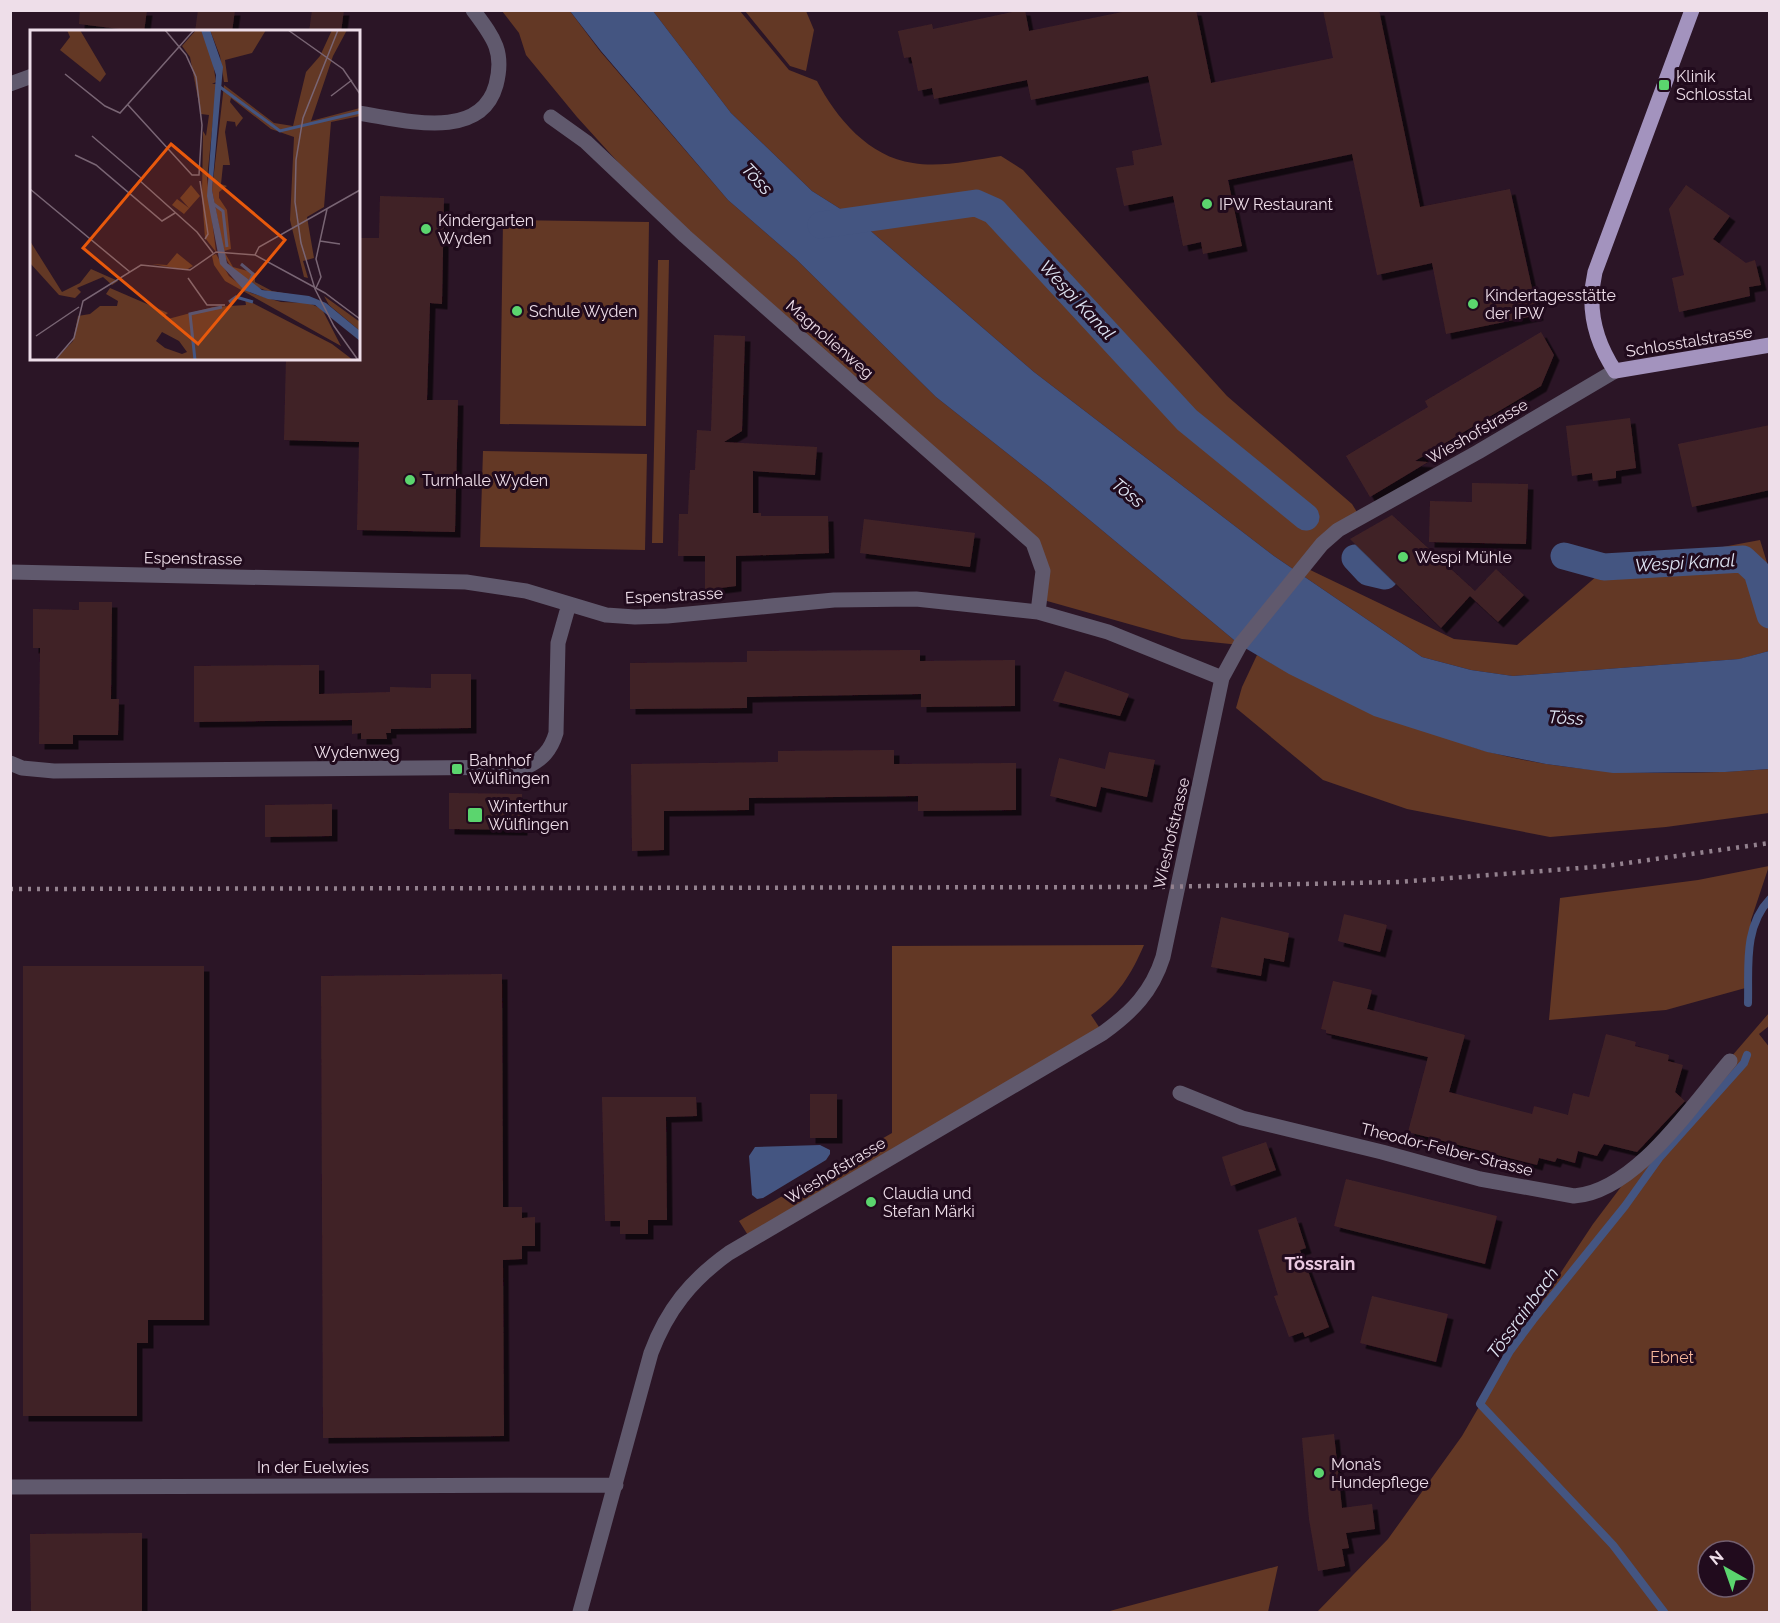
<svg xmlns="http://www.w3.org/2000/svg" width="1780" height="1623" font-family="Raleway,sans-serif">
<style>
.green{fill:#633825;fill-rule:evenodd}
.water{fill:#445581}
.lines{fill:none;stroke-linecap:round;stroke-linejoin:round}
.stream{stroke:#445581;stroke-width:8}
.canal{stroke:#445581;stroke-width:27}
.building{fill:#412227;filter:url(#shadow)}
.minor{stroke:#60596d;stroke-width:15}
.major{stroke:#a393be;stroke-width:15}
.rail{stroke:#93818e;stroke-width:4.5;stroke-dasharray:3 6;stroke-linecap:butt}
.poi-dot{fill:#5bd56e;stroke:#210b1d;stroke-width:2}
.labels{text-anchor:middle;stroke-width:6;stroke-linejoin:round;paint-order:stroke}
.poi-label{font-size:16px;fill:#eedee9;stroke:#210b1d;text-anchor:start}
.street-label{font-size:16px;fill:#eedee9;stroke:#210b1d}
.park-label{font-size:16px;fill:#f5b599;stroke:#210b1d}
.water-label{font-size:18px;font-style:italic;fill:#dee4f3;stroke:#210b1d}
.neighbourhood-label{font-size:18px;font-weight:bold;fill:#eacae1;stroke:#210b1d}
.inset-river{fill:none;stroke:#445581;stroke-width:3}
.inset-road{fill:none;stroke:#796574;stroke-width:1.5}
.view{fill:#e8590c;fill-opacity:0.15;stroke:#e8590c;stroke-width:3}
.inset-edge{fill:none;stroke:#eedee9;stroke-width:3}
</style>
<defs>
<filter id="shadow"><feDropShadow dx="5.5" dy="5.5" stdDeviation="0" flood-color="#0009"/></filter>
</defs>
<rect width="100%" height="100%" fill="#2b1526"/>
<path class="green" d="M502,11H570L600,51L728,200L796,259L936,397L1050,487L1240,645L1182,639L1040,599L1033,543L685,236L577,117L526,55L519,33Z
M653,11H740L789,70L817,81C836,118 869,157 913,163C941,168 972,160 1001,156L1023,170L1227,396L1352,504L1360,517L1304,567L1454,639L1517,645L1605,569L1760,540L1769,569V651L1740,659L1513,676L1471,670L1422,657L1274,556L1034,372L858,220L812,191L731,113Z
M745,11H806L814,30L806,71L790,66Z
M503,220L649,222L646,426L500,424Z
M658,260H669L663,543H652Z
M483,451L647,454L645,550L480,547Z
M1257,655C1297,679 1340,694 1382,710C1417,724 1453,742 1489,752C1580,776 1676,776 1769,769V813L1666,827L1550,837L1407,809L1323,780L1236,708L1242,687Z
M1769,866L1751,920L1749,987L1666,1010L1549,1020L1560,898L1698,880Z
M1144,945C1131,975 1118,996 1091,1015L1103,1033L751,1240L739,1221L892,1133V946Z
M1769,1013V1026L1759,1034L1770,1048L1769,1612H1317L1388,1539L1462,1436L1528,1322L1593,1224L1636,1167ZM1708,1551H1744V1587H1708Z
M1278,1566L1268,1612H1106Z"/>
<path class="water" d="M570,11H653L731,113L812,191L858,220L1034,372L1274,556L1422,657L1471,670L1513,676L1739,659L1769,651V769L1725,772L1613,773L1546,764L1487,752L1374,716L1289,674L1240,645L1050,487L936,397L796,259L728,200L601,51Z
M820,1145L830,1150V1154L826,1160L763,1198L757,1199L752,1195L749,1156L755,1147Z"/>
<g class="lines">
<path class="stream" d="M1748,1003C1749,968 1743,927 1770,899
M1664,1612L1613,1545L1480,1404L1510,1351L1533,1320L1625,1206L1660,1157L1744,1063L1747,1055"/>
<path class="canal" d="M821,225L976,203L994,211L1187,420L1306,517
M1564,556L1604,567L1743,559L1757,572L1770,615
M1355,558L1368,572L1385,576"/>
</g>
<path class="building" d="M80,10H147L144,32L79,24Z
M198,10H235L232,32H195Z
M312,10H344L341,32H309Z
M1022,10H1025L1029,31L1132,10H1196L1211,83L1333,58L1323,10H1379L1420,207L1510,189L1538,315L1446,334L1432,263L1377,275L1352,154L1228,180L1242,246L1203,254L1201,242L1183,246L1173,196L1124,206L1116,168L1134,165L1132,151L1162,145L1148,76L1031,100L1027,80L934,99L932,88L918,91L911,57L904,58L898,31L932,24L933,29Z
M1686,185L1730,216L1713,239L1746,263L1755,260L1761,285L1749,287L1750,296L1679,312L1672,278L1684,275L1669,209Z
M380,196L444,198L442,304L430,303L427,400H458L455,532L357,530L359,442L284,440L286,358H358V238H379Z
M1541,332L1554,355L1541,386L1415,461L1428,462L1370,497L1346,456L1428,407L1425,401Z
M714,335L745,336L742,431L724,442L817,447L815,475L753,471V513H761V516H828L829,553L736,556V586L705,590V556H678L679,514H688L690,470H695L697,430L711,431Z
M1630,418L1636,468L1616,471V478L1593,481L1592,473L1572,476L1566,426Z
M1770,425V490L1692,507L1678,444Z
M1472,483L1528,484L1526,544L1429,542L1430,501L1472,502Z
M1392,515L1475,591L1496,569L1524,595L1498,622L1470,596L1441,628L1350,539Z
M864,519L975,533L970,567L860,553Z
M79,602H112L111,699H119L118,735H73V744H39L40,648H33V609L79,610Z
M920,650V661L1015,660V706L921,707V694L747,697V708L630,709V663L747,662V651Z
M319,665V694L390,692V687L431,688V674H471V728L391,729V733H386L387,739H361V733L352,734V720L194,722V666Z
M1065,671L1129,694L1120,716L1053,701Z
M894,750V764L1016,763V810L918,811V796L749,798V810L664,811V850L632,851L631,764L778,762V751Z
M1109,752L1155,760L1147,797L1101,787L1096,807L1050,796L1059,758L1105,769Z
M449,793L522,794V830L449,829Z
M332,804V836L265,837V805Z
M1344,914L1387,925L1380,952L1338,941Z
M1221,917L1289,933L1284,962L1264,958L1261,976L1211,967Z
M23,966H204V1320H148V1343H137V1416H23Z
M502,974L503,1207H522V1218L535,1217V1246H522V1259L503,1260L504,1436L323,1438L321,976Z
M1333,981L1372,990L1367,1009L1465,1035L1449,1092L1532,1114L1534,1106L1568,1115L1573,1093L1589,1097L1606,1034L1636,1042L1635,1046L1669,1055L1668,1061L1683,1065L1675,1092L1685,1101L1637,1152L1604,1144L1597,1156L1578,1151L1575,1163L1557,1158L1555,1162L1539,1158L1537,1165L1408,1132L1428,1057L1326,1033V1030L1321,1029Z
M810,1094H837V1138H810Z
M602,1097H696L697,1116L666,1117L667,1220H648V1234H620V1221H605Z
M1266,1142L1276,1170L1231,1186L1222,1157Z
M1346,1179L1497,1216L1485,1264L1334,1226Z
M1296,1217L1306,1248L1300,1250L1329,1327L1305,1337L1303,1332L1289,1337L1274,1296L1278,1295L1258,1230Z
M1372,1296L1448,1314L1436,1362L1360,1343Z
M1334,1434L1342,1508L1372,1504L1375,1529L1346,1533L1349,1548L1342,1549L1345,1566L1318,1571L1309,1519L1302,1438Z
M142,1533V1612H31L30,1534Z"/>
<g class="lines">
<path class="minor" d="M10,84L32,76
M358,113C401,119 480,143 496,85C505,51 493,37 473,10
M551,117L586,142L685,236L1033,543L1043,571L1038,612
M10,572L466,582L526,591L606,615L635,617L667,616L834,600L916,599L1038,612L1108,632L1222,678
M10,763L22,768L54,771L526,767C542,760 551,750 556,733L558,643L569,604
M1180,1093L1242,1118L1382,1152L1480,1179L1574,1196C1635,1192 1692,1105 1730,1061
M10,1487L616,1485
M580,1612L651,1353C667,1310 691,1280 729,1253L1103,1033C1132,1012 1152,992 1163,957L1222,678L1240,645L1322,544L1338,530L1478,452L1615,371"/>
<path class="major" d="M1692,10L1595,272C1587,307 1595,341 1615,371L1770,345"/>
<path class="rail" d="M10,889L1157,887L1399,882L1606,866L1770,843"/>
</g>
<g class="poi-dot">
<rect x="1658" y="79" width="12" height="12" rx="3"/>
<circle cx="1207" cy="204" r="6"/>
<circle cx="426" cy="229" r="6"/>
<circle cx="1473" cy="304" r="6"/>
<circle cx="517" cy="311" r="6"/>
<circle cx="410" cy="480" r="6"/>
<circle cx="1403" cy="557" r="6"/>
<rect x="451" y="763" width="12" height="12" rx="3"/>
<rect x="467" y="807" width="16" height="16" rx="3"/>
<circle cx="871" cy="1202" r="6"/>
<circle cx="1319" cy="1473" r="6"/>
</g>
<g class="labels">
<g class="poi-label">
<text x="1676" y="82">Klinik<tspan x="1676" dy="18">Schlosstal</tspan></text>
<text x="1219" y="210">IPW Restaurant</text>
<text x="438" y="226">Kindergarten<tspan x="438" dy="18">Wyden</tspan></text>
<text x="1485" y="301">Kindertagesstätte<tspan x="1485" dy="18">der IPW</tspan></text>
<text x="529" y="317">Schule Wyden</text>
<text x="422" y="486">Turnhalle Wyden</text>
<text x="1415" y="563">Wespi Mühle</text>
<text x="469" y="766">Bahnhof<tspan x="469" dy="18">Wülflingen</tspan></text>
<text x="488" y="812">Winterthur<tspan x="488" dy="18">Wülflingen</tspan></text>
<text x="883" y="1199">Claudia und<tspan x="883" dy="18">Stefan Märki</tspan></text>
<text x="1331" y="1470">Mona’s<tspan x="1331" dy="18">Hundepflege</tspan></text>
</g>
<g class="street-label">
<text transform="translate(830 339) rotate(41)" y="6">Magnolienweg</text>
<text transform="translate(1689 341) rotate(-9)" y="6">Schlosstalstrasse</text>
<text transform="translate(1477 431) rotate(-30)" y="6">Wieshofstrasse</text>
<text transform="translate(193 558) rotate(1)" y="6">Espenstrasse</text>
<text transform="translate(674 595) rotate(-3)" y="6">Espenstrasse</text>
<text x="357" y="758">Wydenweg</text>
<text transform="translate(1171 833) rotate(-77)" y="6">Wieshofstrasse</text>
<text transform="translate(1447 1149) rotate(14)" y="6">Theodor-Felber-Strasse</text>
<text transform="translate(835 1170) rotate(-31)" y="6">Wieshofstrasse</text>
<text x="313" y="1473">In der Euelwies</text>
</g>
<g class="park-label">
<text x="1672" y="1363">Ebnet</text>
</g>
<g class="water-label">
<text transform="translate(757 179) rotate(47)" y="6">Töss</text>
<text transform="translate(1077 300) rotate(47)" y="6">Wespi Kanal</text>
<text transform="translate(1128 493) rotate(39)" y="6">Töss</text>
<text transform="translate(1685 563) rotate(-3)" y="6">Wespi Kanal</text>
<text transform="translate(1566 718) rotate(3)" y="6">Töss</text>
<text transform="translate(1523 1313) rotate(-54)" y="6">Tössrainbach</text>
</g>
<g class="neighbourhood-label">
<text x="1320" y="1270">Tössrain</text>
</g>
</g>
<g transform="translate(30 30)">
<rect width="330" height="330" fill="#2b1526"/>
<path d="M37,0H50L76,44L70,52L30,20L40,7ZM166,0H171L182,26L186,52L182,54H186V61L177,149L186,222L175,208L172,166L173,101L176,106L179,85L171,84L160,27L152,16ZM180,0H236L222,23L195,30L198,52H194L190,26ZM302,0H317L303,26L281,91L330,78V86L301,92L294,177L277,187L284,228L273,231L278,248L274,247L260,190L264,107L241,99L201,68L200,72L213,88L206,97L205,92L197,91L195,102L200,135H193L191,154L197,156L189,162V168L197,180L201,219L194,221L203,237L225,243V252L242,261L265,265L246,264L226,257L202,239L195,227L182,160L194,55L244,93L263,96L276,42L290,26ZM161,155L170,166L154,184L142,175L147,169L159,178L150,168ZM0,211L32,262L50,253L61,239L88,251L82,255L73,247L47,258L51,262L45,268L29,265L0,233ZM147,223L163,236L156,240L122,234L137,235ZM186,224L199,246L221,263L251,272L279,273L292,279L311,316L195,251L184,235L182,226ZM80,258L138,283L133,287L138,289L183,277L216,275L215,269L302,314L323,330H25L43,311L48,286L60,284L70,276H87L88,271L76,264ZM132,302L149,311L157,322L152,324L135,318L126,311ZM294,266L330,292V301L299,275Z" fill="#633825" fill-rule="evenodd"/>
<path d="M171,0H180L193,37L182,160L197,233L232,260L279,266L296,273L330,301V311L285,275L238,269L214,260L190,234L177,166L186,45Z" fill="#445581"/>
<path class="inset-river" d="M190,57L250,101L330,82M181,172L193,181L197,217M211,234L223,244L218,255M199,272L206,267L223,272M165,330L160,284L192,277"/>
<path class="inset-road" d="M258,0L313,39L330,64M308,0L273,88L266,130L265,172L271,213L285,259L304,296L328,330M35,44L75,76L90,83L164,0M301,66L322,50M98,75L162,145H169L172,95L166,47L156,25L135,0M62,106L111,148M45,125L66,135L132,191L145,183M109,150L167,202L183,223M170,151L178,204L175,209M0,159L100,242M330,160L229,217L225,225L295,263L330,289M100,162L137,119M290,211L310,214M158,248L177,275H195M286,258L291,247L286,229L297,179M6,306L49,277M25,330L44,308L53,271L111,235L160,240L186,222L225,225"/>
<path class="view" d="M141,114L255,210L168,314L53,218Z"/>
<rect width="330" height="330" class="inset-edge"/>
</g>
<rect width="1780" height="1623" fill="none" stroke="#eedee9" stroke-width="24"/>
<g transform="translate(1726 1569) rotate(320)"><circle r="28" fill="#210b1d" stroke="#735f6f" stroke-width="1.5"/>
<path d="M0-4.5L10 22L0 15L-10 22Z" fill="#5bd56e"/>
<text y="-9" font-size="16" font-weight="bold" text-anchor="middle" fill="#eedee9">N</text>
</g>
</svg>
